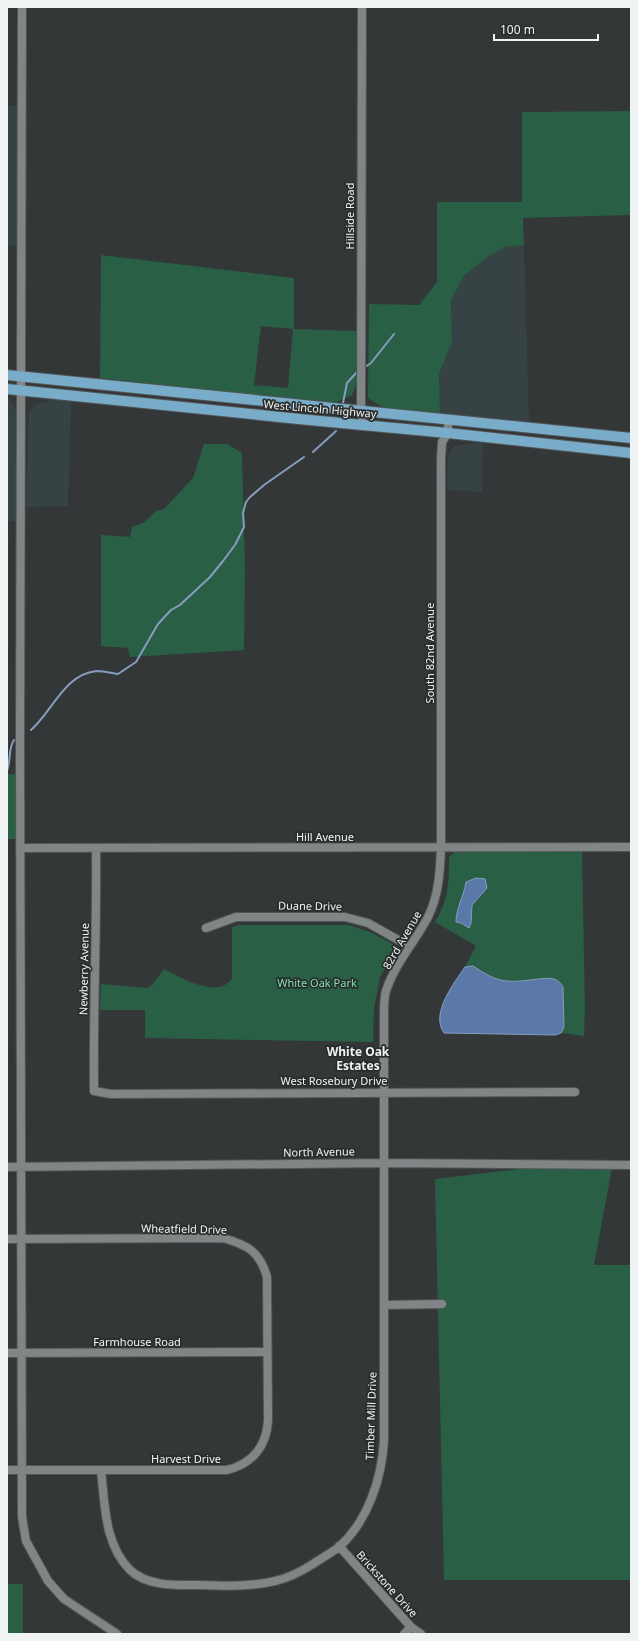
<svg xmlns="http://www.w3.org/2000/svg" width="638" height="1641" font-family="'Noto Sans',sans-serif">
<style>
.built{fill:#364244}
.green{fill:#295f45;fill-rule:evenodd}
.water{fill:#5a78a8;stroke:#879dbe}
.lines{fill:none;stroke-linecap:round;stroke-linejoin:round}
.stream{stroke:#879dbe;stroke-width:2}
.street-casing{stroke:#525556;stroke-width:10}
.primary-casing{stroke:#525556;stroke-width:12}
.street{stroke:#808586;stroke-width:8}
.primary{stroke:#78acc9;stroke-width:10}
.labels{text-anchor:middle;stroke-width:3.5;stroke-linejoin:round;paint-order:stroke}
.street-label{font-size:11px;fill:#f0f3f3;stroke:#292d2d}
.park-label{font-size:11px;fill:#83dfaf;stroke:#292d2d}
.neighbourhood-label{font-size:12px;font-weight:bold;fill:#f0f3f3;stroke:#292d2d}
</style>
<rect width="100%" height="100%" fill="#333737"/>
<path class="built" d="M7,106H18V246L7,245Z
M524,245L529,424L440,414L439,374L452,342L451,300L464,276L486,258L505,247Z
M7,398H10L17,414L16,521H7Z
M53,400H71L68,506L26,507L29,412L38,403Z
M483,442L482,492L447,490L448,457L454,446Z"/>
<path class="green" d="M631,111V215L523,218L524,245L505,247L486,258L464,276L451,300L452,342L439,374L440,414C420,412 381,413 368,397L369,304L419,305L437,282V202H522V112Z
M101,255L294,278V329L357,331L356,384L352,395L335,403L308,401L100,378ZM261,326L293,329L288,388L254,385Z
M204,444H227L242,453L245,568L244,650L130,657L128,648L101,646V535L130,537L132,527L145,522L156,511L164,509L193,478Z
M7,774H17L16,839H7Z
M582,851L585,1010L584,1036L561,1033L564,1027L563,987L560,982L553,978L523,982H508L494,979L473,966L465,967L476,946L435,922C449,898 449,884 449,857L455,852Z
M239,925H348C367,930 382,937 398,948L380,977L374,1009L373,1042L145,1038V1010H100L101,984L147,988L152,985L164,969C181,978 217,999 232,979V927Z
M612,1168L594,1265H631V1580H444L435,1179L519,1169Z
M7,1584H23V1634H7Z"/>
<path class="water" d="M476,878L485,879L487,888L472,905L471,923L469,928L461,923L456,922C456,908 464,896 466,882Z
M473,966C484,973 494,980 507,981C520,983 546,976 554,979C559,981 561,983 563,987L564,1027L561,1033L555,1035L444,1033C430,1014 454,983 465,967Z"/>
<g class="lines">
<path class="stream" d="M365,367L371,363L394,334
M343,403L347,383L357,372
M313,452L336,431
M31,730C53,711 64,674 97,671C103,671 112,673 118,674L136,662L158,624L171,610L180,605L210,577L223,561L235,545L244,527L243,513L246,502L250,497L264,485L304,457
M7,771C11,761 8,748 14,740"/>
<defs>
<path id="street" d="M22,7L20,743L22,1517L26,1541L48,1581L64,1599L117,1634
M362,7L361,412L363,426
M20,848L631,847
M96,848C97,929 93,1010 94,1091L111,1094L575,1092
M206,928L236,917H345L368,923L409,946
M7,1167L384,1163L631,1165
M7,1239L223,1238C248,1245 260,1252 267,1277L268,1420C267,1446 252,1464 227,1470H7
M384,1305L442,1304
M7,1353L267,1352
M101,1470C105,1504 104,1544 130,1570C148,1587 177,1585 199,1585C225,1586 250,1587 275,1581C289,1578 302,1571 313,1564C322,1558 331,1553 339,1547C368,1521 382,1478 384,1440V1013C384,1006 384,998 386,991C395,963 415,942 428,917C439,895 440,871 441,848V459L442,442L448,433V420
M339,1546L411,1627L421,1634
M404,1634L411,1627"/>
<path id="primary" d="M7,375L631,438
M7,389L309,420L448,433L631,453"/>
</defs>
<use href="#street" class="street-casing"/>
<use href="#primary" class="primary-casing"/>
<use href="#street" class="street"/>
<use href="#primary" class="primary"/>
</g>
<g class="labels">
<g class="street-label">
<text transform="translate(350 216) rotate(-90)" y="4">Hillside Road</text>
<text transform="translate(320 409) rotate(5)" y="4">West Lincoln Highway</text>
<text transform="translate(430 653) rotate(-90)" y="4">South 82nd Avenue</text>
<text x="325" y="841">Hill Avenue</text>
<text transform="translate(310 906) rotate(1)" y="4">Duane Drive</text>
<text transform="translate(402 940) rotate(-60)" y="4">82rd Avenue</text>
<text transform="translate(84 969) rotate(-89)" y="4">Newberry Avenue</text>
<text x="334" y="1085">West Rosebury Drive</text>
<text transform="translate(319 1152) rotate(-1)" y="4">North Avenue</text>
<text transform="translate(184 1229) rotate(1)" y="4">Wheatfield Drive</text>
<text x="137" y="1346">Farmhouse Road</text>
<text transform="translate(371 1416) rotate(-88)" y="4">Timber Mill Drive</text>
<text x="186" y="1463">Harvest Drive</text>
<text transform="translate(387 1584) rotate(48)" y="4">Brickstone Drive</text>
</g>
<g class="park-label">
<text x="317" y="987">White Oak Park</text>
</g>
<g class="neighbourhood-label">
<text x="358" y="1056">White Oak<tspan x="358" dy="14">Estates</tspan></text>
</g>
</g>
<rect width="638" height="1641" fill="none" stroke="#f0f3f3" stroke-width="16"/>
<path d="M494 34v6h104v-6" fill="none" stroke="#f0f3f3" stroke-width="2"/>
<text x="500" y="34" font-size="12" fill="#f0f3f3" stroke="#292d2d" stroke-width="3" paint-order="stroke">100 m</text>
</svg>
